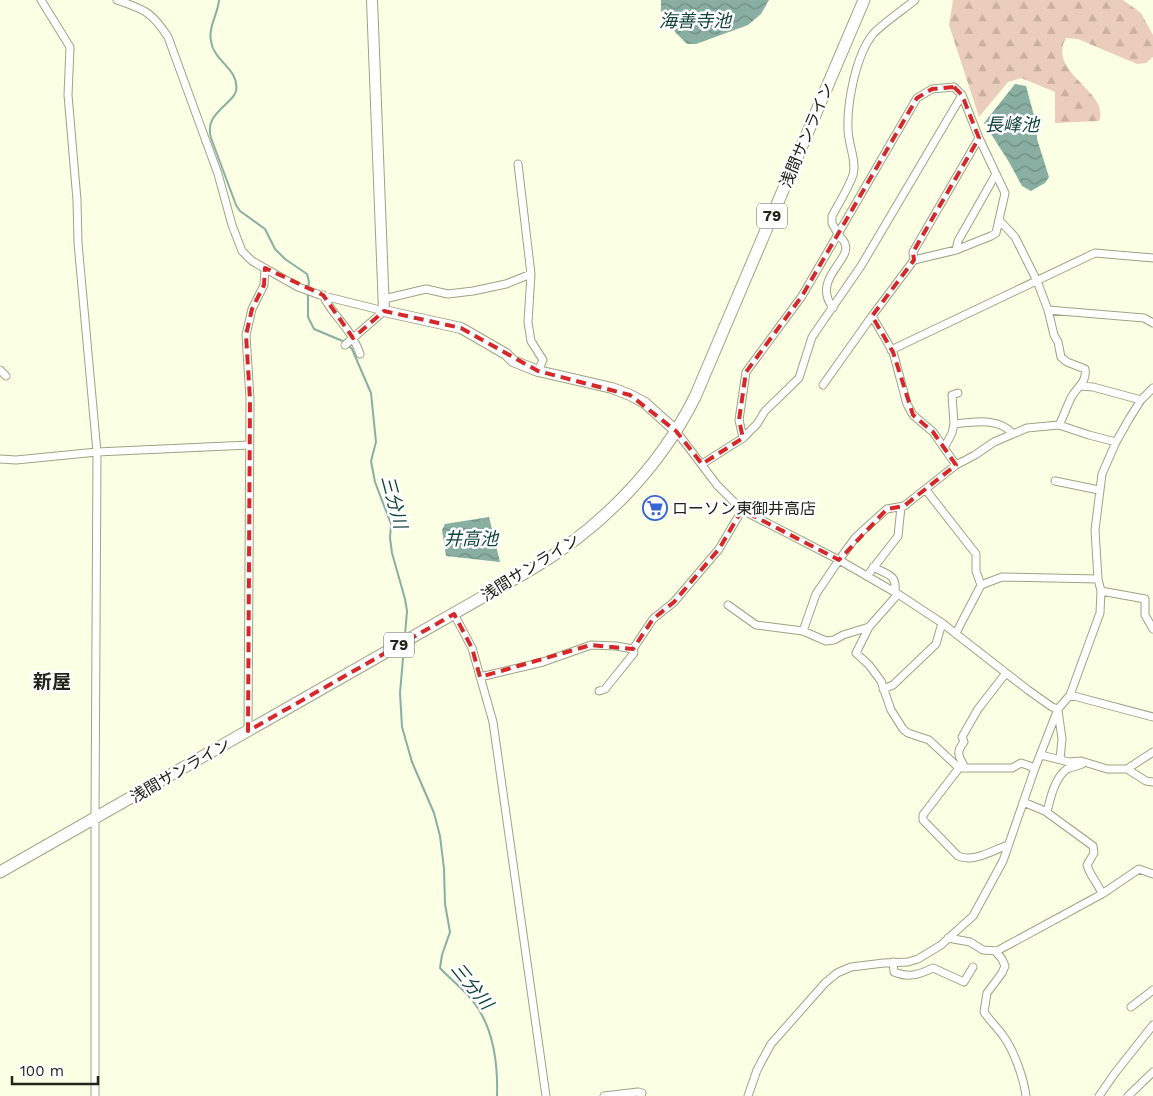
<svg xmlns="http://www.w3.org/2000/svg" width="1153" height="1096" font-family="'Work Sans','Noto Sans JP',sans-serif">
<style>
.forest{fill:url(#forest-firs)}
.water{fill:url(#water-waves)}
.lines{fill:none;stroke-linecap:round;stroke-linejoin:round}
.stream{stroke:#89aea2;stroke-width:2}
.street-casing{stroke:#9fa384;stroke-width:9}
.secondary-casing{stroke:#9fa384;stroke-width:12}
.primary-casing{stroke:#9fa384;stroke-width:13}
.street{stroke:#fff;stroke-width:7}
.secondary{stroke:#fff;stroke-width:10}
.primary{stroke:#fff;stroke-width:11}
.marked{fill:none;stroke:#d62828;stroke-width:4;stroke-dasharray:10 6;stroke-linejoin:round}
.labels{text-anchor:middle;stroke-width:5;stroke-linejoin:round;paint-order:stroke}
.shield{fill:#fff;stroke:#65665d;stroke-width:1}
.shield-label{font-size:15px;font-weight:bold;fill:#232418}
.street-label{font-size:16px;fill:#232418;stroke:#fff}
.poi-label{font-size:16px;fill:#232418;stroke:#fff;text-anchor:start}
.water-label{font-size:18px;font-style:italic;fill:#114539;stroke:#fff}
.quarter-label{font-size:19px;font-weight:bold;fill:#232418;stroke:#fff}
</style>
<defs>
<pattern id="forest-firs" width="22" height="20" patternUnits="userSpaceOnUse" patternTransform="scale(1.25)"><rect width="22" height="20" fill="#ebcdbb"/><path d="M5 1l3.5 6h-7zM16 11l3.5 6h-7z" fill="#c9b0a0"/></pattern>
<pattern id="water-waves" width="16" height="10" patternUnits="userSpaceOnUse" patternTransform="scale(1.25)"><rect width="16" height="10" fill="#89aea2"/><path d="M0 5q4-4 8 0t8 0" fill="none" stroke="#708d83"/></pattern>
</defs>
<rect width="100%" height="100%" fill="#fbffe4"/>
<path class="forest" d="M953,0H1123L1141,13L1153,35V57L1146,63L1137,64L1078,39L1066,38C1046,73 1111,92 1099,121L1055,123V92L1021,78L1008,82L979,117L949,25Z"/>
<path class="water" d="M661,0H769L761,14L748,25L696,44H687L676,33L661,11Z
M1015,84L1026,86L1037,127V139L1049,177L1045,183L1031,191L1022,186L1009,162L984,123Z
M489,517L500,562L446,556L442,530L445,524Z"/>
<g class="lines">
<path class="stream" d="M219,0C218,14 208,27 211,41C213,61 240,69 236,91C235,95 233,97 230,100C217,113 206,120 211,138L236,205L240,211L265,229L275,249L285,259L307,274L309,282L308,288
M308,293V317L314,329L345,342L352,349L371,393L376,442L371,461L375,482L391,524L390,538L392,553L405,599L407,611L405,635
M404,647L400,693L402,727L412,762L434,813L440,836L444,869L445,904L450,932L442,955L440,968C451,980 466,991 475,1004C494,1030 498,1064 497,1096"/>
<defs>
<path id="street" d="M41,0L70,47L68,95L77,200L78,243L97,452L95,818V1096
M117,0C145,10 151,11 168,37L218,174L232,225L242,251L252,261L298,287L320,295L384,311
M518,164L531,274L528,322L531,341L543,360L538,371
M999,220L1015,237L1037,281L1048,310L1054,335L1058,342L1061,357L1067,362L1085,369C1087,382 1078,386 1072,396C1067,405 1064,416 1059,425
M956,250L958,241L996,174
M323,295C330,312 345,323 353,339C356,343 358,349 360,354
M384,299L426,289L448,294L473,291L506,284L531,274
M833,308C811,279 852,260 845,244C844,240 840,237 838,234L917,98L932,89L954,87L962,95L979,138
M1048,310L1144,318L1153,323
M872,316L893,352L907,404L913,415L933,432L956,465
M345,345L384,311
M891,350L1095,253L1153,258
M0,370L6,376
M823,385L872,316L914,260L956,250L991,236L996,233L1005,193L979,138L913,252L914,260
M1081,386L1093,387L1141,400
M954,424C973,422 999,417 1013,434
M676,431L717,485L742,510L839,560L898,594L942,623L1028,690L1052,707L1058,709
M743,438L739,420L746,372L802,296L838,234L832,223V216C839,203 848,189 853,175C857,161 848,144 848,129C847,102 856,55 873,34C882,24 903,10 915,0
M944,448L952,433L954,424L952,395L958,393
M0,459L16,460L97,452L249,445
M702,464L743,438L757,424L765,411L799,378L812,337L861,266L962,95
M1055,481L1099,490
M926,490L976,554V571L981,585
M873,567C888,575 897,574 895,592
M867,576L898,536L901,507
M1101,591L1145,599V615L1153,629
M898,594L869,627L856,653L869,665L881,681L891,710L903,729L908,733L929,740L959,768H1012L1021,763L1035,768
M728,605L756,625L803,631L826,641L834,640L843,635L869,627
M454,614L472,648L493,722L546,1096
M803,631L816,594L839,560L855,538L870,524L887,509L904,506L956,465L975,455L994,442L1027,428L1059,425L1089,435L1116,442
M956,633L981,585L1002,577L1098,579
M480,677L543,662L591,645L616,646L633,649
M883,689L893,685L936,644L942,623
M599,691L605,689L634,653L633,649L653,619L674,602L719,549L742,510
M1070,695L1153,717
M1058,710L1062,739L1060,759
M248,731L250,399L246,335L252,309L264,285L265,268
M1041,755L1069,762L1081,761L1107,769H1127L1146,781L1153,782
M959,768L923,815V820L958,856C974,863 993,850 1008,845
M965,768C959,756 955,753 964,742L962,737L978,709L1006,673
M1127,769L1153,752
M1023,802L1045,811L1093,846L1094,853L1087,865C1090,876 1098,883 1102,894
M1047,812C1050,799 1055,777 1067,769C1071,767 1078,766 1082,764
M948,938L970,942L983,950L997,951L1102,894L1139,869L1153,874
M995,951L1002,959L1005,966L1002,973L987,993L984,1012C990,1021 998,1028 1004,1037C1014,1051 1024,1079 1026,1096
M893,962L894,972C909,978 918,975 933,968L964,982L973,967
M1131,1007L1153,990
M604,1096L638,1092L642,1093L641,1096
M748,1096L757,1070L771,1044L825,983L837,973L851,967L884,963L908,962L918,959L941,945L973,916L1003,861L1035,768L1058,709L1070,695L1100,613L1101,591L1098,579L1095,530L1102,474L1116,442L1129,419L1141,400L1153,388
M1099,1096L1115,1073L1153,1025
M1128,1096L1153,1072"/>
<path id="secondary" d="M372,0L384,311L461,328L506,354L513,361L538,371L612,388L630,395L645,403L676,431"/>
<path id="primary" d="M0,872L530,570C600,529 659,469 695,397L864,0"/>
</defs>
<use href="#street" class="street-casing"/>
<use href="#secondary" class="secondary-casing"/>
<use href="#primary" class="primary-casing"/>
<use href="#street" class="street"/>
<use href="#secondary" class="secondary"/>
<use href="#primary" class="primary"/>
</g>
<path class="marked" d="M954,87L962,95L979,138L913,252L914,260L872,316L893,352L913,415L933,432L956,465L904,506L887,509L839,560L742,510L719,549L674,602L653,619L633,649L591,645L480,677L472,648L454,614L248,731L250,399L246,335L252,309L264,285L265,268L323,295L353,338L384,311L461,328L538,371L630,395L676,431L702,464L743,438L739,420L746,372L802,296L917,98L932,89Z"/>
<defs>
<symbol id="supermarket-ring" viewBox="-11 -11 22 22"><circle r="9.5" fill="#fff" stroke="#3666d5" stroke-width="1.5"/><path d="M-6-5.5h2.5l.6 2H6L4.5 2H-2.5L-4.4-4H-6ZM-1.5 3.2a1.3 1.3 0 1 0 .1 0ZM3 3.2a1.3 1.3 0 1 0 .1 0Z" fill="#3666d5"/></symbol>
</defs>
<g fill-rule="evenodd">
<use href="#supermarket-ring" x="641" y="494" width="28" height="28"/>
</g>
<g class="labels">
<g class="shield">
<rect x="757" y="203.5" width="30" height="25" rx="4"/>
<rect x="384" y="632.5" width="30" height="25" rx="4"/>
</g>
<g class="shield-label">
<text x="772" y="221">79</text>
<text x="399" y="650">79</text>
</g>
<g class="street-label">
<text transform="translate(806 135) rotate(-67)" y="6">浅間サンライン</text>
<text transform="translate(530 567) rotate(-32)" y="6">浅間サンライン</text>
<text transform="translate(180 770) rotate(-30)" y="6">浅間サンライン</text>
</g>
<g class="poi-label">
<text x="672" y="514">ローソン東御井高店</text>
</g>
<g class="water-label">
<text x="695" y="27">海善寺池</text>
<text x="1012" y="131">長峰池</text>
<text transform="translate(394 502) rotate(75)" y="6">三分川</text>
<text x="471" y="545">井高池</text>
<text transform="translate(472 986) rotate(51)" y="6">三分川</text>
</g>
<g class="quarter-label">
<text x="52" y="688">新屋</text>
</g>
</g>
<path d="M12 1076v8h86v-8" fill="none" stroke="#232418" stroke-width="2.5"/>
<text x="20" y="1076" font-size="15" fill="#232418" stroke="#ffffff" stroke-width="4" paint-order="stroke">100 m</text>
</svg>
